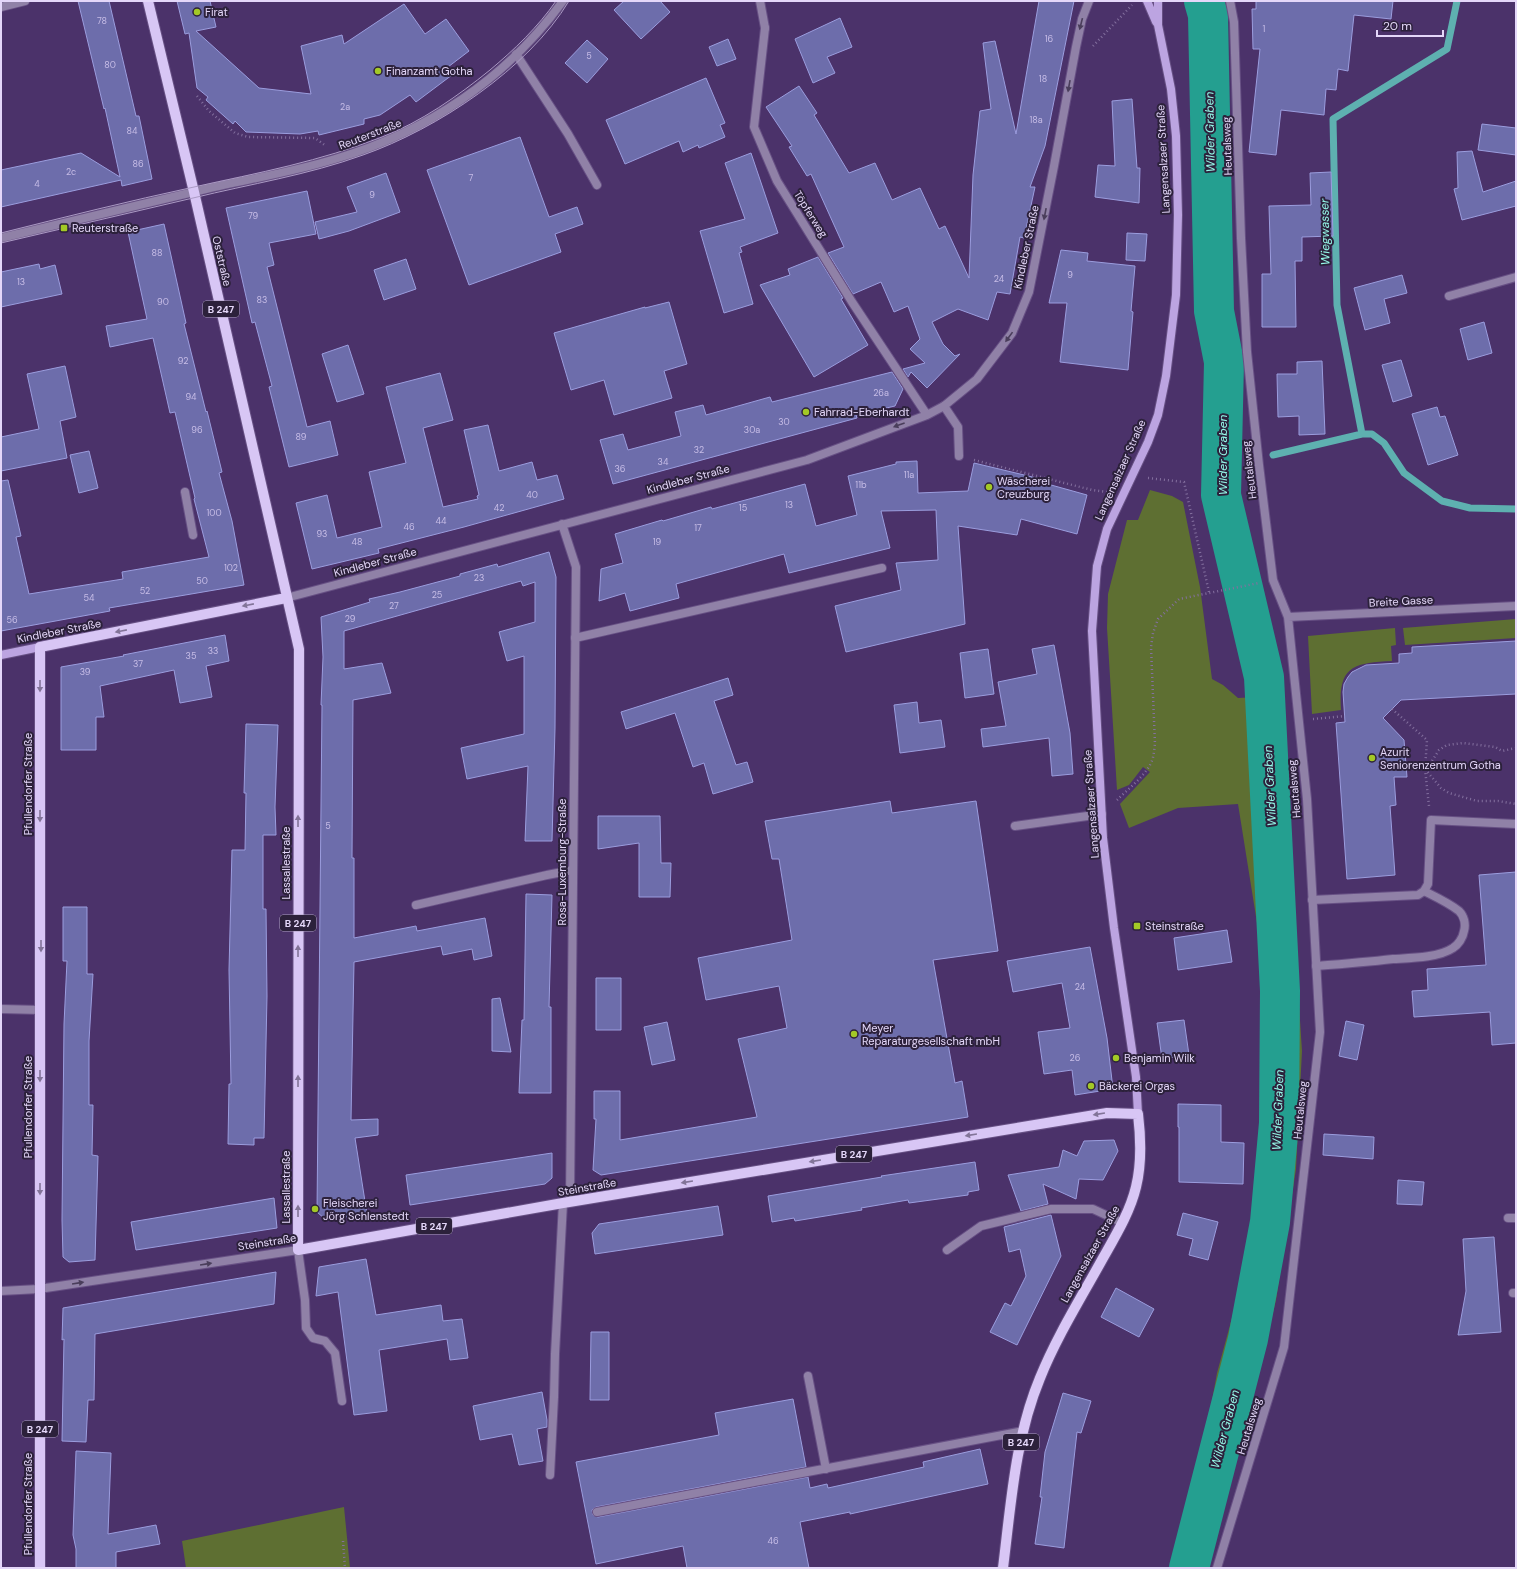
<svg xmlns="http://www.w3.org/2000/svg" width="1517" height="1569" font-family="'DM Sans',sans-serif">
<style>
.green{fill:#5e6f32}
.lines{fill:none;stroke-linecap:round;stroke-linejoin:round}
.stream{stroke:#5eb0b0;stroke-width:7}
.river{stroke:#249f90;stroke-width:40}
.building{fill:#6d6dab;stroke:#9b9dde}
.lane-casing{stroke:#675084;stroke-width:10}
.street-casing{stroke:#675084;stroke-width:10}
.secondary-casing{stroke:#675084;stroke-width:10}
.primary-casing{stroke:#675084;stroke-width:12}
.path{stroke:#84709f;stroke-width:2.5;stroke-dasharray:1 3;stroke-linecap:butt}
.lane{stroke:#9081a7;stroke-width:8}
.street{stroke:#9081a7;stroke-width:8}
.secondary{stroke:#bca4e1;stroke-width:8}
.primary{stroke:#d8c6f5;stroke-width:10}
.tram{stroke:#ab9ac4;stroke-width:1}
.oneway{fill:#4a3e5b}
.oneway2{fill:#827498}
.poi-dot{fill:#a3c926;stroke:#2c213b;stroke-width:1.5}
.labels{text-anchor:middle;stroke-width:4;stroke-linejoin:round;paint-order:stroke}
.number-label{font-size:9px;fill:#c6bce6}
.shield{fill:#2c213b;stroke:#ada0c0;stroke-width:1}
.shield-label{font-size:10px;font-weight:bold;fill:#e4d7f9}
.poi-label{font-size:11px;fill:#e4d7f9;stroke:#2c213b;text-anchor:start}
.street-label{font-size:11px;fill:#e4d7f9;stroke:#2c213b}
.water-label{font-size:12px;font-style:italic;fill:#96f9e9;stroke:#2c213b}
</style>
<rect width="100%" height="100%" fill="#4b326a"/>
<path class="green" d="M1150,490L1172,496L1183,502L1200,587L1212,679L1223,685L1238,698L1279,696L1302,1051L1296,1169L1276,1300L1249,1414L1224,1506L1204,1568H1177L1202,1456L1217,1373L1258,1222L1266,1130L1269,998L1238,804L1178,808L1129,828L1120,804L1150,772L1143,767L1129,785L1117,790L1107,628L1108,594L1127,520H1138Z
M1516,619V638L1405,645L1403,628Z
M1395,628L1396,645L1391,646L1392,661C1353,663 1338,666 1341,710L1312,714L1308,636Z
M344,1507L350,1568H186L182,1541Z"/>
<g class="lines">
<path class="stream" d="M1362,434H1372L1384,443L1404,473L1442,501L1470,508L1516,509
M1273,455L1362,434L1337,305L1333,119L1447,49L1457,1"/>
<path class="river" d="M1189,1568L1248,1339L1270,1222L1279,1123L1280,991L1264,677L1221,495L1224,362L1214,311L1208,15L1204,1"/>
</g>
<path class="building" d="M78,1H109L136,116H139L152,179L122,186L121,180L1,207V170L81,153L120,177L105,108L104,109Z
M177,1H210L216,27L196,31L259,88L311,94L301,46L342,35L344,44L404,4L425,34L446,19L469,51L448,67L452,75L416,102L410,95L380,115L364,119V124L319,135L318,131L300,134L246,132L235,121L233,124L206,100L208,97L197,88L189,33L185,34Z
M624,1H660L670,12L641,39L614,10Z
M1039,1H1074L1045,146L1030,187H1035L1024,238L1020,237L1010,294L997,292L988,320L958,309L932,322L943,344L955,356L960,354L927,388L911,372L908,377L903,369L925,363L910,349L920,339L908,306L894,312L881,282L853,294L828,253L844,247L811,174L807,176L789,147L792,146L766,107L799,86L817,113L814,115L849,173L875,163L892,200L920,188L939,229L945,226L969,278L973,175L980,111L991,109L983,43L995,41L1016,134Z
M1256,1H1393L1391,19L1354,15L1348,71L1338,69L1336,90L1326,89L1324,115L1281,110L1276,155L1249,152L1260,49H1253L1252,9H1256Z
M840,18L852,47L827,57L835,73L813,83L795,39Z
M728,39L736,59L717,66L709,47Z
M587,40L608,59L587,83L565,63Z
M706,78L725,123L720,125L725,137L699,148L698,145L683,152L679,141L625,164L606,120Z
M1132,99L1137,168H1140L1139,203L1095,197L1098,165L1115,166L1112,101Z
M1482,124L1516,128V155L1478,150Z
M520,137L549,217L577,207L583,224L555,234L561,252L469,285L427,170Z
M1472,151L1483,192L1516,181V206L1462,220L1454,189L1458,188L1457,152Z
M751,153L778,233L740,247L742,252L739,253L753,304L724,313L700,231L745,219L725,163Z
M1331,172L1333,236L1302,237V261H1295L1296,327H1262V274H1271L1269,206L1311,205L1310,173Z
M386,173L400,212L349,231L319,239L315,222L357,212L347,187Z
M307,191L316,234L269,243L274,265L267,267L307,427L330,421L338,455L289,467L269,387L272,386L255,322L252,323L226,208Z
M164,224L186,323L184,324L206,412L207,411L222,472L219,473L232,521L244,585L109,608L110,611L1,631V481L8,480L21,536L16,537L29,594L123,579L122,572L209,557L194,499L195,498L175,412L170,413L153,338L110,347L106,326L147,319L128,232Z
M1127,233L1147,234L1145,261L1126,260Z
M1061,250L1088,253L1087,261L1135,266L1131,311L1133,312L1128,370L1060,362L1067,303H1049Z
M818,257L843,298L841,299L868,345L814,377L760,285L790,275L788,269Z
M406,259L416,289L384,300L374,270Z
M39,264L40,269L55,265L62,294L1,307V272Z
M1402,275L1407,293L1384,299L1390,323L1365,330L1354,288Z
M669,302L687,364L664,371L672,398L614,415L604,380L571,390L554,333L645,307V308Z
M1484,322L1492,353L1468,360L1460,329Z
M348,345L364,394L337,402L322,354Z
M1401,360L1412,396L1393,402L1382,365Z
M1322,361L1325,434L1299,435V416L1278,417L1277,374H1297V362Z
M65,366L76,417L60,421L67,458L1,471V437L39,429L27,374Z
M892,372L903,389L895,406L856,415L857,418L613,484L600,440L623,434L628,450L681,436L675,412L703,405L706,415L770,397L772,402Z
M440,373L453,420L423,428L443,507L478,499L477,496L479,495L464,430L488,425L499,471L532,462L537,480L557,475L564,499L464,527L378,549L379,553L312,569L296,503L327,495L337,538L382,527L369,472L406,463L386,387Z
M1437,407L1440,417L1445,416L1458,455L1428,465L1412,414Z
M89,451L98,488L79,493L70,455Z
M917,461L918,493L968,491L974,463L1045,480L1044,483L1087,495L1077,534L1021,519L1017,535L958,526L965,624L846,652L835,606L901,590L896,563L938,560L936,510L881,511L890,548L789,573L784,554L676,584L679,598L630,611L625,593L599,601L601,569L623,563L615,534L662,520L663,521L711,507L712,509L805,484L816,526L857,515L848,476L896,464V462Z
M549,552L556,577L555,728L552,841H525L528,766L467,779L461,748L524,734V656L507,661L499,632L535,622V582L523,586L521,581L344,631V669L382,663L391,693L353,700L352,858H354V938L416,926L417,931L485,918L492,956L474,960L472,949L443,955L441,946L354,962L351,1120L378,1119V1135L355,1138L367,1214L326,1220L317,1212L322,705H321L323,657L321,617L370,602L369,599L400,592L460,576V574L497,564L498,567Z
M225,635L229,661L206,666L212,697L180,703L174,670L100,686L104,717H96V750H61V667L124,656L123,655Z
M1516,641V694L1401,700L1383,718L1404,740L1407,777H1394L1396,805L1390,806L1395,875L1347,879L1336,723L1345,722L1343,692L1344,684L1348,677L1352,672L1366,665L1399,663V654L1412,653V647Z
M1054,645L1070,733L1073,774L1052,776L1049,738L983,747L981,729L1006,726L998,682L1037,674L1032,649Z
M988,649L994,694L965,698L960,653Z
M728,678L733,695L714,701L736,765L747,762L753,782L713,794L704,763L693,767L675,713L626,729L621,712Z
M917,702L919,723L941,720L945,747L900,753L894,705Z
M246,724L278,725L275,807L276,835H263V909H266L267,996L264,1138H254V1145L228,1144L229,1084H231L229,970L232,850H245L246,793H244Z
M890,801L892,813L976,801L998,951L933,960L955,1083L962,1081L968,1117L601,1175L593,1170L596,1119H594V1091H620V1140L757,1117L738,1039L787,1028L779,986L706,1000L698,958L792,940L779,859H772L765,821Z
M598,816H660L661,863H671L670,897H639V843L598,849Z
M1516,872V1043L1492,1045L1490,1012L1414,1017L1412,991L1428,990L1427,969L1486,965L1479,875Z
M526,894L552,895L549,1007H551V1093H519L522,1020H524Z
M63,907H87V974H93L89,1041V1105H93L92,1155L98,1156L95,1260L69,1262L63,1257L62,1220L64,1024L67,961H63Z
M1227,930L1232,962L1178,970L1174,938Z
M1090,947L1107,1038L1113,1089L1075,1095L1072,1070L1044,1074L1038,1032L1070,1028L1062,983L1013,992L1007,961Z
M596,978H621V1030H596Z
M500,998L511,1052L492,1051V999Z
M1184,1020L1189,1055L1162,1059L1157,1023Z
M1346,1021L1364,1025L1357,1060L1339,1056Z
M667,1022L675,1060L652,1065L644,1027Z
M1178,1104L1221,1105V1142L1244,1143L1243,1184L1179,1182V1127H1178Z
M1324,1134L1374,1137L1373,1159L1323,1155Z
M1114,1140L1118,1151L1103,1180L1079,1179L1076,1199L1043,1184L1048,1204L1021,1211L1008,1175L1059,1167L1063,1150L1077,1156L1084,1141Z
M552,1153V1178L545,1184L410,1205L406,1175Z
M975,1162L979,1190L968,1192V1195L909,1203L908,1200L861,1208L862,1210L795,1221L794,1218L772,1222L768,1196L882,1177L881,1176Z
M1398,1180L1424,1182L1422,1205L1397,1204Z
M274,1198L277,1228L136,1250L131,1222Z
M718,1206L723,1235L595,1254L592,1233L599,1224Z
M1183,1213L1218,1222L1208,1260L1189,1255L1193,1239L1177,1235Z
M1051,1215L1061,1256L1017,1345L990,1332L1005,1303L1011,1306L1026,1276L1020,1249L1009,1252L1004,1227Z
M1494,1237L1501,1332L1458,1335L1466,1291L1463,1239Z
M366,1259L376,1315L441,1305L443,1321L462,1319L468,1358L450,1360L447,1339L379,1350L387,1411L354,1415L338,1292L316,1296L319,1267Z
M276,1272L274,1304L95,1334L94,1400H88L86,1442L62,1441L64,1339L62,1340L63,1308Z
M1116,1288L1154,1309L1139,1337L1101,1317Z
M591,1332H609V1400H590Z
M542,1392L547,1420V1427L537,1429L543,1461L519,1465L512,1434L480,1440L473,1406Z
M1063,1393L1091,1401L1081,1433L1077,1432L1064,1548L1035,1544L1042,1497H1040L1045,1452Z
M793,1399L806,1467L596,1507L592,1510L593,1515L598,1517L808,1477L810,1488L827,1484L828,1488L924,1467L923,1462L980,1449L988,1484L850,1514V1512L800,1522L809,1568H687L683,1546L596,1564L576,1462L719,1435L715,1413Z
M76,1451L111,1453L108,1534L156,1525L160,1544L116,1552V1568H76V1549L73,1535Z"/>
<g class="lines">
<defs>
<path id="lane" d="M760,1L765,28
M1,7L25,1
M516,54L568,134L597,185
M1449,296L1516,277
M944,406L958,427L959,456
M185,492L193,535
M575,638L882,568
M1015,826L1102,814
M1312,900L1418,895L1424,891L1428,884L1431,820L1516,824
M416,905L547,875L573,870
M1316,966C1342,964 1367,962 1393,959C1410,958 1438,958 1453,948C1458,945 1463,938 1464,931C1466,924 1464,916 1459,911C1449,903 1436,897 1424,891
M1508,1218H1516
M298,1250L305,1300L306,1328L313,1338L325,1341L335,1353L342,1401
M947,1250L981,1226L1051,1209H1093L1123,1223
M1513,1293H1516
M808,1376L826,1469
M550,1475L554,1397L555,1354L563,1203
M597,1512L1023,1431"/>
<path id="street" d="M765,28L754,127L777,181L852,302L927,415
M1,238C69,222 138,205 206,189C249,179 293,172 335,159C427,132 506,79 563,1
M562,524L576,567L570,1201
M286,598L807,460L927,415L944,406L977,379L1012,333L1029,292L1054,166L1076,47L1082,19L1089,1
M1288,617L1516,606
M1,1009L41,1010
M1,1291L39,1289L298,1250
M1217,1568L1284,1347L1320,1032L1307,799L1288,617L1273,580L1259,465L1247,352L1241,238L1234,22L1230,1"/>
<path id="secondary" d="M1147,1L1156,22
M1,655L40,647
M1138,1114L1136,1077L1114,928L1103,838L1092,631L1097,566L1107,529L1148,442L1158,415L1166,376L1176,295L1178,215L1176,136L1171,89L1158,25V1"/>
<path id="primary" d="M148,1L194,192L299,649L298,1250L563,1203L1107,1113L1138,1114C1141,1139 1142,1163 1136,1187C1130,1212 1116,1235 1103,1258C1081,1298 1057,1336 1040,1378C1015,1438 1011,1504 1003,1568
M40,1568V647L286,598"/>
</defs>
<use href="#lane" class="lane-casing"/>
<use href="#street" class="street-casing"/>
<use href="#secondary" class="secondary-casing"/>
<use href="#primary" class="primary-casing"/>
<path class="path" d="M1093,46L1132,5
M197,96L209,111L235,133L248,137L315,138L326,146
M974,460L1092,490L1107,492
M1148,478L1184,482L1209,592
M1392,709L1427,740L1425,769L1429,806
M1313,719L1345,716
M1516,748L1502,751L1495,747L1463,743L1447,745L1439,750L1432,761L1425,769L1441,788L1449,793L1477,801H1498L1516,804
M1117,800C1128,789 1144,777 1151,763C1154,757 1154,750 1155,744L1151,647L1153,633L1158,619L1179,599L1259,583
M343,1541L345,1568"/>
<use href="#lane" class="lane"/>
<use href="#street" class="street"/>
<use href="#secondary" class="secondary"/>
<use href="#primary" class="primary"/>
<path class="tram" d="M1,233C65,217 129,201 194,187C258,173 321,161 382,137C421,122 458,96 490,70C514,50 538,27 556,1
M1,243C65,228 129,213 193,198C250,184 308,175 363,155C437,129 528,69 569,1"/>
</g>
<defs><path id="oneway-solid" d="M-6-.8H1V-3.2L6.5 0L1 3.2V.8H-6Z"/></defs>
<g class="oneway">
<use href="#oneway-solid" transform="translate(1081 24) rotate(104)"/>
<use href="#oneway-solid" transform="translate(1069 86) rotate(100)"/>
<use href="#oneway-solid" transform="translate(1045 214) rotate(101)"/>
<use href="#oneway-solid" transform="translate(1009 337) rotate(126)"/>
<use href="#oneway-solid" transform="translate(899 425) rotate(160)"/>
<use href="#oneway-solid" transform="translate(206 1264) rotate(-9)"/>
<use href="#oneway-solid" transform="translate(78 1283) rotate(-9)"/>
</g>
<g class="oneway2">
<use href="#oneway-solid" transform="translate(248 605) rotate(169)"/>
<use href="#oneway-solid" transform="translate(121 631) rotate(169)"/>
<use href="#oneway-solid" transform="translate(40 686) rotate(90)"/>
<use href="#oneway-solid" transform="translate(40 816) rotate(90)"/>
<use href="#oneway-solid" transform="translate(298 821) rotate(-90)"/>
<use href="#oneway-solid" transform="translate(41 946) rotate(90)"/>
<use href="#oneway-solid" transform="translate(298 951) rotate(-90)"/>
<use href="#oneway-solid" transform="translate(40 1076) rotate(90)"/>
<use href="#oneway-solid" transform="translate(298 1081) rotate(-90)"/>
<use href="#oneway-solid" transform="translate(1099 1114) rotate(171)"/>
<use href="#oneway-solid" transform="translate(971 1135) rotate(171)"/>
<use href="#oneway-solid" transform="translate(815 1161) rotate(171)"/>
<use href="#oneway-solid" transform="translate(687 1182) rotate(171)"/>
<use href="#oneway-solid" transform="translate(40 1189) rotate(90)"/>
<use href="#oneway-solid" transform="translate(298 1211) rotate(-90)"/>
</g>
<g class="poi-dot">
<circle cx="197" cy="12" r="4"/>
<circle cx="378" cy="71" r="4"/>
<rect x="60" y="224" width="8" height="8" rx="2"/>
<circle cx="806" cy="412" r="4"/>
<circle cx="989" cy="487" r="4"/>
<circle cx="1372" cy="758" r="4"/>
<rect x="1133" y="922" width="8" height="8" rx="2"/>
<circle cx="854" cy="1034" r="4"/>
<circle cx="1116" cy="1058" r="4"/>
<circle cx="1091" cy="1086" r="4"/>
<circle cx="315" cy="1209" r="4"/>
</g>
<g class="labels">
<g class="number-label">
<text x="102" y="24">78</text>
<text x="1264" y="32">1</text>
<text x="1049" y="42">16</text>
<text x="589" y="59">5</text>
<text x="110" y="68">80</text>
<text x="1043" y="82">18</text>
<text x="345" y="110">2a</text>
<text x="1036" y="123">18a</text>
<text x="132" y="134">84</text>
<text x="138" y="167">86</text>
<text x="71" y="175">2c</text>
<text x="471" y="181">7</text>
<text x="37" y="187">4</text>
<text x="372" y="198">9</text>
<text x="253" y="219">79</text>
<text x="157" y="256">88</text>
<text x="1070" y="278">9</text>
<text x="999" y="282">24</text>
<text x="21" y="285">13</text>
<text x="262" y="303">83</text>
<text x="163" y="305">90</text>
<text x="183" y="364">92</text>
<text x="881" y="396">26a</text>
<text x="191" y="400">94</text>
<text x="784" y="425">30</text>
<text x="197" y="433">96</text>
<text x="752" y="433">30a</text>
<text x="301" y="440">89</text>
<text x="699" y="453">32</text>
<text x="663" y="465">34</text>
<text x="620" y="472">36</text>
<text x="909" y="478">11a</text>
<text x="861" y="488">11b</text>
<text x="532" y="498">40</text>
<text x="789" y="508">13</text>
<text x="499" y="511">42</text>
<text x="743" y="511">15</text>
<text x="214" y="516">100</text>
<text x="441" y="524">44</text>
<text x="409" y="530">46</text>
<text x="698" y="531">17</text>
<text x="322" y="537">93</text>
<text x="357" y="545">48</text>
<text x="657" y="545">19</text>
<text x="231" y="571">102</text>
<text x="479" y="581">23</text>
<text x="202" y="584">50</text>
<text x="145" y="594">52</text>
<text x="437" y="598">25</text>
<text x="89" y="601">54</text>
<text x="394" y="609">27</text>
<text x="350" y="622">29</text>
<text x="12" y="623">56</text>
<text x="213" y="654">33</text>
<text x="191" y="659">35</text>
<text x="138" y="667">37</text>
<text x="85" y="675">39</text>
<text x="328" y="829">5</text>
<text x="1080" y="990">24</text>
<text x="1075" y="1061">26</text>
<text x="773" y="1544">46</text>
</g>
<g class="shield">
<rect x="203" y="301" width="36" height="16" rx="3"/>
<rect x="280" y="915" width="36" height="16" rx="3"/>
<rect x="836" y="1146" width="36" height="16" rx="3"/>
<rect x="416" y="1218" width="36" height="16" rx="3"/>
<rect x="22" y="1421" width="36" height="16" rx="3"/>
<rect x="1003" y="1434" width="36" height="16" rx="3"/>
</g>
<g class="shield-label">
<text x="221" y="313">B 247</text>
<text x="298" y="927">B 247</text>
<text x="854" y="1158">B 247</text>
<text x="434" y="1230">B 247</text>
<text x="40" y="1433">B 247</text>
<text x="1021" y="1446">B 247</text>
</g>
<g class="poi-label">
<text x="205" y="16">Firat</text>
<text x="386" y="75">Finanzamt Gotha</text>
<text x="72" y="232">Reuterstraße</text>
<text x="814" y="416">Fahrrad-Eberhardt</text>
<text x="997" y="485">Wäscherei<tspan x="997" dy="13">Creuzburg</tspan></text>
<text x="1380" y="756">Azurit<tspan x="1380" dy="13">Seniorenzentrum Gotha</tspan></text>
<text x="1145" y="930">Steinstraße</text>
<text x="862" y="1032">Meyer<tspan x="862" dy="13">Reparaturgesellschaft mbH</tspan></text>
<text x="1124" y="1062">Benjamin Wilk</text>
<text x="1099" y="1090">Bäckerei Orgas</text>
<text x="323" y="1207">Fleischerei<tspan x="323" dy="13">Jörg Schlenstedt</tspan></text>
</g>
<g class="street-label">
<text transform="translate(370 134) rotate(-21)" y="4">Reuterstraße</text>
<text transform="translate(1227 146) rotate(-92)" y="4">Heutalsweg</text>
<text transform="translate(1163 159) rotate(-93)" y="4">Langensalzaer Straße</text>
<text transform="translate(811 214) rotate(58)" y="4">Töpferweg</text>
<text transform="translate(1026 247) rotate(-78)" y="4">Kindleber Straße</text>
<text transform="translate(222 261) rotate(77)" y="4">Oststraße</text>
<text transform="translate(1120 470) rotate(-66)" y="4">Langensalzaer Straße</text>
<text transform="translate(1249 470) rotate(-97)" y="4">Heutalsweg</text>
<text transform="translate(688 479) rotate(-15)" y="4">Kindleber Straße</text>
<text transform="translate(375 562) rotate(-15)" y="4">Kindleber Straße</text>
<text transform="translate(1401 601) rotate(-3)" y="4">Breite Gasse</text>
<text transform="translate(59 631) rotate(-11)" y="4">Kindleber Straße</text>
<text transform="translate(28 784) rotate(-90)" y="4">Pfullendorfer Straße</text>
<text transform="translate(1294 789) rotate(-95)" y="4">Heutalsweg</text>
<text transform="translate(1091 804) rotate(-94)" y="4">Langensalzaer Straße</text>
<text transform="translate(562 862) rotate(-90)" y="4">Rosa-Luxemburg-Straße</text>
<text transform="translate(286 863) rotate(-90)" y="4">Lassallestraße</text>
<text transform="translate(28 1107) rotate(-90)" y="4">Pfullendorfer Straße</text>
<text transform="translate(1300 1110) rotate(-84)" y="4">Heutalsweg</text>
<text transform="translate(286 1187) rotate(-90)" y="4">Lassallestraße</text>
<text transform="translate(587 1187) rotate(-10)" y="4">Steinstraße</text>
<text transform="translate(267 1242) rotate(-9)" y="4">Steinstraße</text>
<text transform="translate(1090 1254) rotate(-61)" y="4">Langensalzaer Straße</text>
<text transform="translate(1249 1426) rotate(-73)" y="4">Heutalsweg</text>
<text transform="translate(28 1504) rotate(-90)" y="4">Pfullendorfer Straße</text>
</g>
<g class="water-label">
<text transform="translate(1210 132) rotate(-91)" y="4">Wilder Graben</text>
<text transform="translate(1325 232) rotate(-91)" y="4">Wiegwasser</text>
<text transform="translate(1223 455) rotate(-90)" y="4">Wilder Graben</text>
<text transform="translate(1270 786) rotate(-93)" y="4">Wilder Graben</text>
<text transform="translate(1278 1110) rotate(-88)" y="4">Wilder Graben</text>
<text transform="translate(1225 1429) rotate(-75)" y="4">Wilder Graben</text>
</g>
</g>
<rect width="1517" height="1569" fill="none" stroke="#e4d7f9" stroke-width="4"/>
<path d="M1377 30v6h66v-6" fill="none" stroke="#e4d7f9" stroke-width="2"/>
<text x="1383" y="30" font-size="12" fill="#e4d7f9" stroke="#2c213b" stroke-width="3" paint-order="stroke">20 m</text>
</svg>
